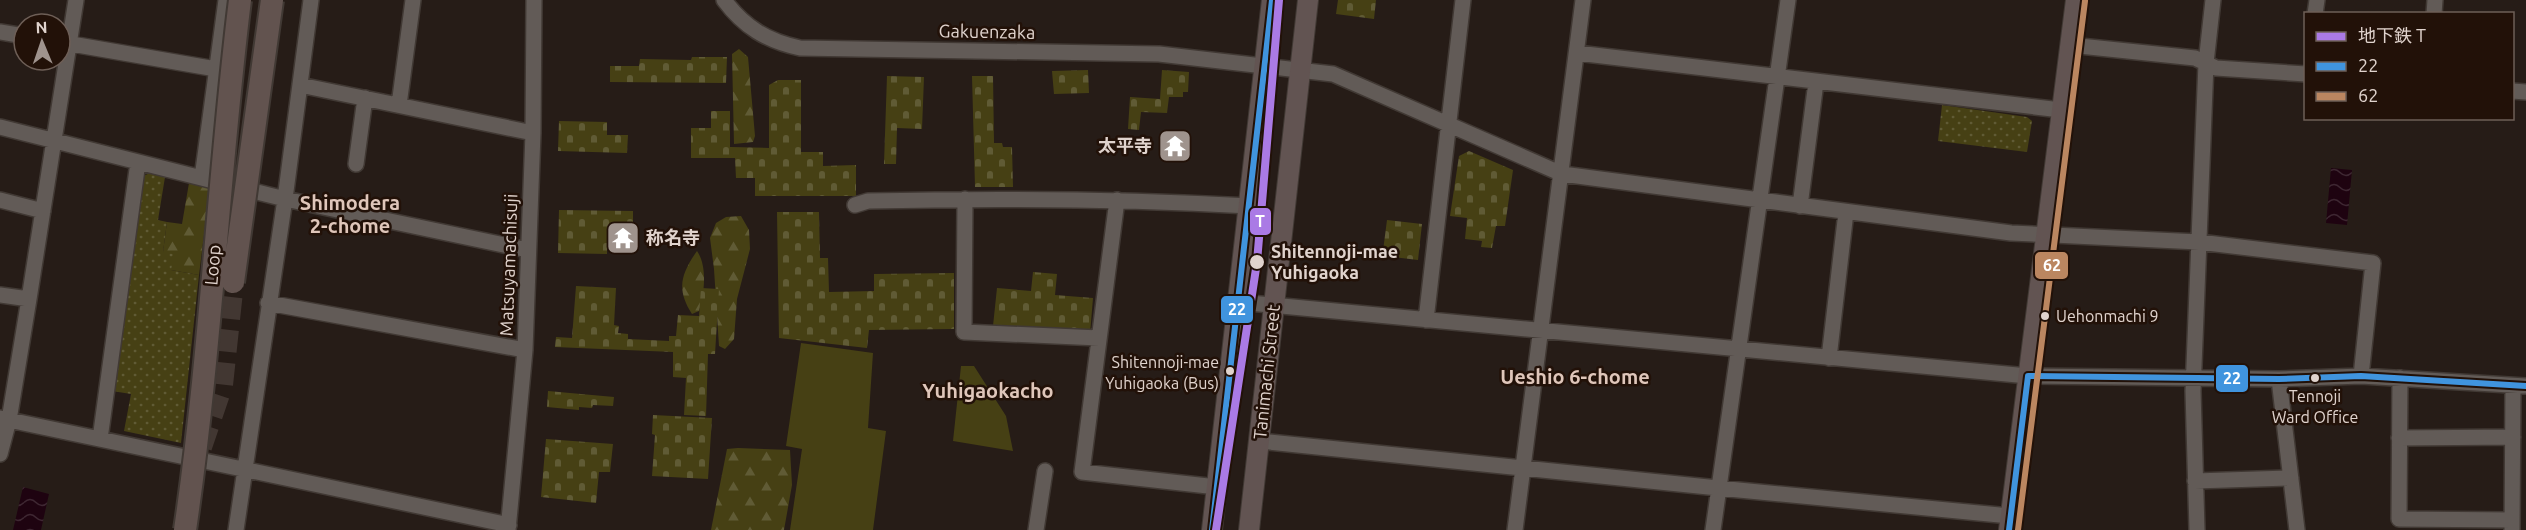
<svg xmlns="http://www.w3.org/2000/svg" width="2526" height="530" font-family="Ubuntu,'Noto Sans JP',sans-serif">
<style>
.grass{fill:#464014}
.forest{fill:url(#forest-firs)}
.cemetery{fill:url(#cemetery-stones)}
.park{fill:url(#park-dots)}
.water{fill:url(#water-waves)}
.lines{fill:none;stroke-linecap:round;stroke-linejoin:round}
.highway-tunnel{stroke:#423732;stroke-width:22;stroke-dasharray:22 11;stroke-linecap:butt}
.minor-casing{stroke:#413934;stroke-width:18}
.major-casing{stroke:#413934;stroke-width:22}
.minor{stroke:#625b57;stroke-width:15}
.major{stroke:#625452;stroke-width:20}
.highway-bridge-casing{stroke:#413934;stroke-width:26;stroke-linecap:butt}
.highway-bridge{stroke:#62534f;stroke-width:22}
.bus-1-casing{stroke:#221108;stroke-width:10}
.bus-2-casing{stroke:#221108;stroke-width:10}
.bus-1{stroke:#4094de;stroke-width:6}
.bus-2{stroke:#bb8660;stroke-width:6}
.metro-1-casing{stroke:#221108;stroke-width:12}
.metro-1{stroke:#aa7ae5;stroke-width:8}
.stop-dot{fill:#e0d3cd;stroke:#221108;stroke-width:2}
.labels{text-anchor:middle;stroke-width:5;stroke-linejoin:round;paint-order:stroke}
.bus-label{font-size:16px;fill:#e0d3cd;stroke:#221108;text-anchor:start}
.street-label{font-size:18px;fill:#e0d3cd;stroke:#221108}
.poi-label{font-size:18px;font-weight:bold;fill:#e0d3cd;stroke:#221108;text-anchor:end}
.stop-label{font-size:18px;font-weight:bold;fill:#e0d3cd;stroke:#221108;text-anchor:start}
.neighbourhood-label{font-size:20px;font-weight:bold;fill:#dfc6ba;stroke:#221108}
.line-badge{stroke:#221108;stroke-width:2}
.badge-label{font-size:16px;text-anchor:middle;font-weight:bold;fill:#fff}
</style>
<defs>
<pattern id="forest-firs" width="22" height="20" patternUnits="userSpaceOnUse" patternTransform="scale(1.5)"><rect width="22" height="20" fill="#464014"/><path d="M5 1l3.5 6h-7zM16 11l3.5 6h-7z" fill="#605b35"/></pattern>
<pattern id="cemetery-stones" width="16" height="16" patternUnits="userSpaceOnUse" patternTransform="scale(1.5)"><rect width="16" height="16" fill="#464014"/><path d="M2 7V4a2 2 0 0 1 4 0v3zM10 15v-3a2 2 0 0 1 4 0v3z" fill="#605b35"/></pattern>
<pattern id="park-dots" width="8" height="8" patternUnits="userSpaceOnUse" patternTransform="scale(1.5)"><rect width="8" height="8" fill="#464014"/><path d="M2 2h.1M6 6h.1" fill="none" stroke="#605b35" stroke-width="1.8" stroke-linecap="round"/></pattern>
<pattern id="water-waves" width="16" height="10" patternUnits="userSpaceOnUse" patternTransform="scale(1.5)"><rect width="16" height="10" fill="#1e0310"/><path d="M0 5q4-4 8 0t8 0" fill="none" stroke="#3e2732"/></pattern>
</defs>
<rect width="100%" height="100%" fill="#261c17"/>
<path class="grass" d="M801,343L873,353L868,428L886,431L873,530H790L802,449L786,446Z
M961,366H974L1006,416L1013,451L953,441Z"/>
<path class="forest" d="M739,49L748,57L755,136L753,142L734,144L732,54Z
M189,183L210,187L199,275L171,270L163,252L167,222L182,224Z
M741,216L749,230L750,249L737,299L734,339L725,349L719,346L714,269L710,238L716,223L726,217Z
M697,251C708,267 704,294 699,311L692,314C676,289 681,274 697,251Z
M738,448L790,450L792,485L784,530H711L727,449Z"/>
<path class="cemetery" d="M1338,0H1376L1374,19L1336,14Z
M692,57H727L726,83L610,82V66H639L640,59L691,60Z
M1088,70L1089,93L1054,94L1052,71Z
M1162,70L1189,72L1188,92H1183V97H1169L1167,113L1141,112L1139,130L1128,129L1130,97L1160,99Z
M887,76L924,77L922,129L897,128L896,164H884Z
M972,76H993L994,143H1002L1003,147H1012L1013,187H975Z
M778,80H801V152H823V166L856,165V196H755V178H736L735,158H691V128H711V111H730V147L769,148V85Z
M559,121L607,122V135H628L627,153L558,151Z
M1469,151L1513,170L1505,226H1496L1492,248L1481,247L1482,241L1465,239L1467,218L1450,216L1459,156Z
M559,210L633,211V227H607V254L558,253Z
M777,212H819L820,258H828L829,292L874,291V274L954,273V329L869,330L867,348L779,338Z
M1387,220L1422,224L1418,260L1393,257V252L1383,251Z
M1033,272L1057,274L1055,295L1093,298L1090,334L993,326L997,288L1031,291Z
M576,286L616,288L614,325L619,326L618,333L628,334V339L669,341V336H676L678,315L699,316L701,288L719,289L715,354H708L706,416L684,415L686,378L673,377V352L555,347L556,337L572,338Z
M548,391L614,397L613,406L593,405L592,408L579,407V410L547,407Z
M653,415L712,418L708,479L652,476L655,435L652,434Z
M546,439L613,444L610,472H599L596,503L541,497Z"/>
<path class="park" d="M1942,105L2027,117L2032,121L2027,152L1938,141Z
M150,173L165,177L158,220L167,222L163,252L174,254L171,270L199,275L181,443L124,431L131,394L112,391L141,177Z"/>
<path class="water" d="M2331,168L2352,170L2347,225L2326,223Z
M23,487L49,494L41,530H13Z"/>
<g class="lines">
<path class="highway-tunnel" d="M201,447L222,385L233,282"/>
<defs>
<path id="minor" d="M724,0C744,27 767,41 800,48L1159,54L1333,74L1562,174L2011,233L2199,242L2373,263L2361,376
M2315,14L2317,0
M2434,14L2435,0
M0,32L24,36
M60,42L216,69
M2070,45L2195,58L2216,68L2306,74
M1577,53L2061,110
M300,85L533,133
M2512,91L2526,92
M399,105L413,0
M0,127L285,199L528,250
M356,164L365,98
M202,178L226,0
M965,199L964,332L1099,338
M0,200L43,211
M1117,200L1082,472L1217,487
M855,205L868,201C995,198 1123,199 1250,206
M1800,206L1816,82
M0,295L29,299
M1239,302L2028,376L2279,379L2361,376L2526,386
M268,303L525,350
M1426,320L1463,0
M1829,358L1846,212
M2400,378L2399,519L2512,520
M2279,379L2297,530
M0,418L509,525
M2399,438L2513,437
M100,439L138,162
M1259,441L1718,488L2010,516
M0,454L9,420L29,299L76,0
M2195,481L2291,478
M236,530L285,199L311,0
M508,530L525,350L533,133L534,0
M1036,530L1045,471
M1515,530L1583,0
M1713,530L1788,0
M2197,530L2193,391L2206,63L2213,0
M2512,530L2513,386"/>
<path id="major" d="M1212,530L1272,0
M1249,530L1308,0
M2009,530L2076,0"/>
</defs>
<use href="#minor" class="minor-casing"/>
<use href="#major" class="major-casing"/>
<use href="#minor" class="minor"/>
<use href="#major" class="major"/>
<defs>
<path id="highway-bridge" d="M233,282L272,0
M185,530C211,354 218,176 240,0"/>
</defs>
<use href="#highway-bridge" class="highway-bridge-casing"/>
<use href="#highway-bridge" class="highway-bridge"/>
<defs>
<path id="bus-1" d="M2028,376L2279,379L2361,376L2526,386
M1212,530L1272,0
M2009,530L2028,376"/>
<path id="bus-2" d="M2018,530L2085,1"/>
</defs>
<use href="#bus-1" class="bus-1-casing"/>
<use href="#bus-2" class="bus-2-casing"/>
<use href="#bus-1" class="bus-1"/>
<use href="#bus-2" class="bus-2"/>
<defs>
<path id="metro-1" d="M1216,530L1257,262L1279,0"/>
</defs>
<use href="#metro-1" class="metro-1-casing"/>
<use href="#metro-1" class="metro-1"/>
</g>
<defs>
<symbol id="temple-square" viewBox="-11 -11 22 22"><rect x="-9" y="-9" width="18" height="18" rx="4" fill="#9f938d" stroke="#221108"/><path d="M0-6L5-2H3V0L6.5 2.5H4V6H1.5V3h-3V6H-4V2.5H-6.5L-3 0V-2H-5Z" fill="#fff"/></symbol>
</defs>
<g fill-rule="evenodd">
<use href="#temple-square" x="1156" y="127" width="38" height="38"/>
<use href="#temple-square" x="604" y="219" width="38" height="38"/>
</g>
<g class="stop-dot">
<circle cx="1257" cy="262" r="8"/>
<circle cx="2045" cy="316" r="5"/>
<circle cx="1230" cy="371" r="5"/>
<circle cx="2315" cy="378" r="5"/>
</g>
<g class="labels">
<g class="bus-label">
<text x="2056" y="322">Uehonmachi 9</text>
<text x="1219" y="368" text-anchor="end">Shitennoji-mae<tspan x="1219" dy="21">Yuhigaoka (Bus)</tspan></text>
<text x="2315" y="402" text-anchor="middle">Tennoji<tspan x="2315" dy="21">Ward Office</tspan></text>
</g>
<g class="street-label">
<text transform="translate(987 32) rotate(1)" y="6">Gakuenzaka</text>
<text transform="translate(213 265) rotate(-85)" y="6">Loop</text>
<text transform="translate(509 265) rotate(-88)" y="6">Matsuyamachisuji</text>
<text transform="translate(1267 372) rotate(-84)" y="6">Tanimachi Street</text>
</g>
<g class="poi-label">
<text x="1152" y="152">太平寺</text>
<text x="646" y="244" text-anchor="start">称名寺</text>
</g>
<g class="stop-label">
<text x="1271" y="258">Shitennoji-mae<tspan x="1271" dy="21">Yuhigaoka</tspan></text>
</g>
<g class="neighbourhood-label">
<text x="350" y="210">Shimodera<tspan x="350" dy="23">2-chome</tspan></text>
<text x="1575" y="384">Ueshio 6-chome</text>
<text x="988" y="398">Yuhigaokacho</text>
</g>
</g>
<g class="line-badge">
<rect x="1249" y="207" width="23" height="29" rx="6" fill="#aa7ae5"/>
<rect x="2034" y="251" width="35" height="29" rx="6" fill="#bb8660"/>
<rect x="1220" y="295" width="34" height="29" rx="6" fill="#4094de"/>
<rect x="2215" y="364" width="34" height="29" rx="6" fill="#4094de"/>
</g>
<g class="badge-label">
<text x="1260" y="227">T</text>
<text x="2052" y="271">62</text>
<text x="1237" y="315">22</text>
<text x="2232" y="384">22</text>
</g>
<rect x="2304" y="12" width="210" height="108" fill="#221108" stroke="#6e5f57" stroke-width="1.5"/>
<rect x="2316" y="32" width="30" height="9" fill="#aa7ae5" stroke="#6e5f57" stroke-width="1.5"/>
<text x="2358" y="42" font-size="18" fill="#e0d3cd">地下鉄 T</text>
<rect x="2316" y="62" width="30" height="9" fill="#4094de" stroke="#6e5f57" stroke-width="1.5"/>
<text x="2358" y="72" font-size="18" fill="#e0d3cd">22</text>
<rect x="2316" y="92" width="30" height="9" fill="#bb8660" stroke="#6e5f57" stroke-width="1.5"/>
<text x="2358" y="102" font-size="18" fill="#e0d3cd">62</text>
<g transform="translate(42 42) rotate(358)"><circle r="28" fill="#221108" stroke="#6e5f57" stroke-width="1.5"/>
<path d="M0-4.5L10 22L0 15L-10 22Z" fill="#9f938d"/>
<text y="-9" font-size="16" font-weight="bold" text-anchor="middle" fill="#e0d3cd">N</text>
</g>
</svg>
